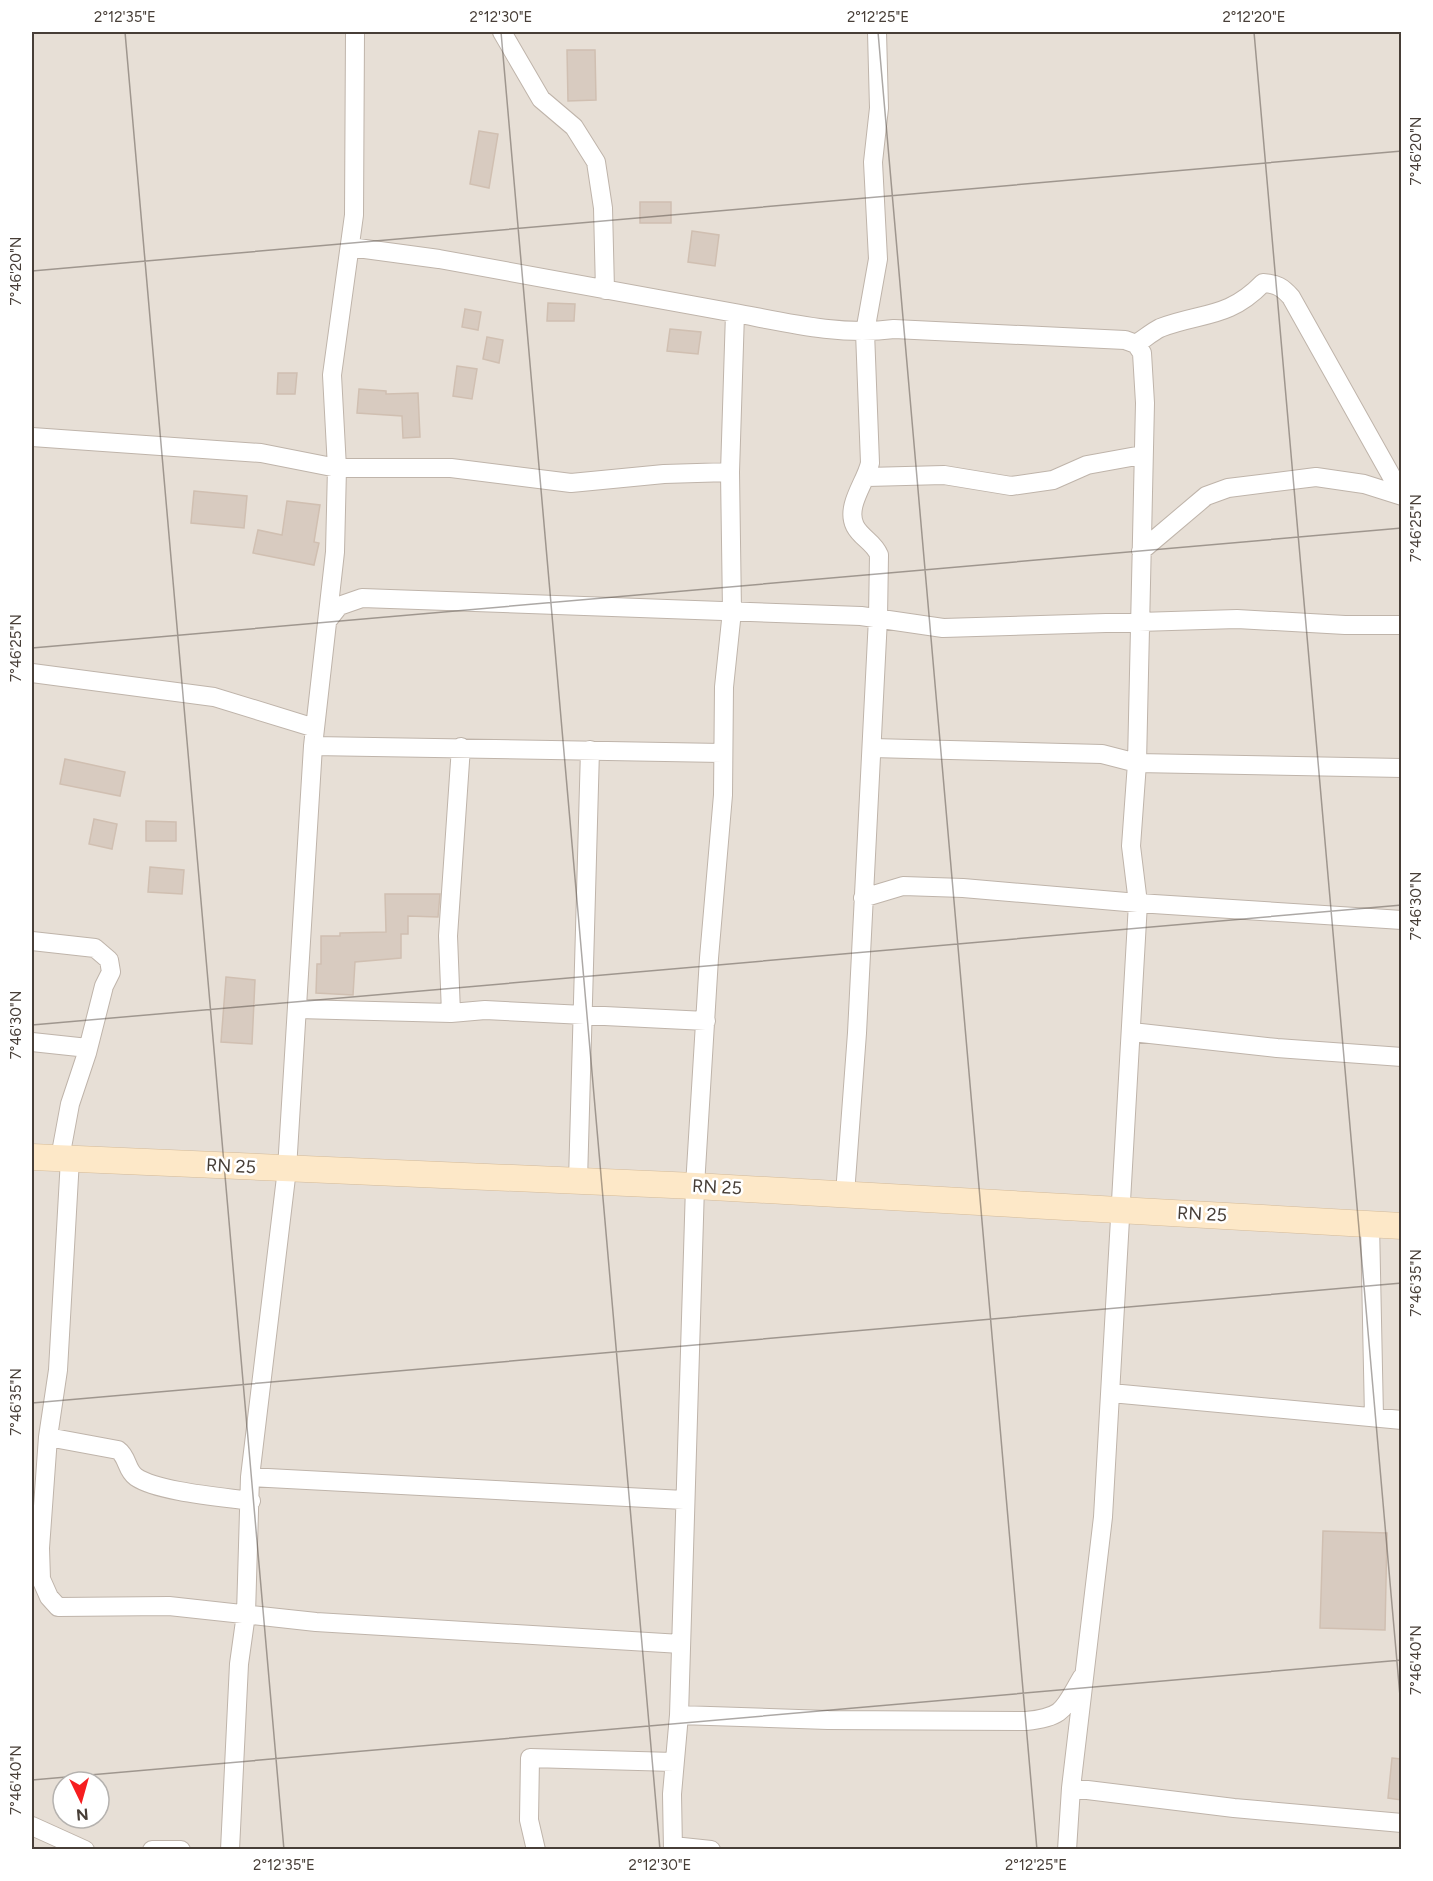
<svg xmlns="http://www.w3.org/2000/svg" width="1433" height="1881" font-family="Figtree,sans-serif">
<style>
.residential{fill:#e7dfd6;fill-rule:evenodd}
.building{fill:#d8cbc0;stroke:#d0bfb1;stroke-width:1.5}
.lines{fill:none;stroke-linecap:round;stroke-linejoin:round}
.minor-casing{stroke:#bfb4aa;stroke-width:20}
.secondary-casing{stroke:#d3ba99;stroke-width:27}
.minor{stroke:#fff;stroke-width:18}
.secondary{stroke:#fde8c8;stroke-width:26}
.ticks{fill:none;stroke:#473e37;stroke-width:1.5;stroke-opacity:0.45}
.labels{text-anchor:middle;stroke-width:5;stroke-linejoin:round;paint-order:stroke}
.street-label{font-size:18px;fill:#473e37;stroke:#fff}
.neatline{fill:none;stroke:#473e37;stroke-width:2}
.ticks-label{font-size:15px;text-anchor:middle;fill:#473e37}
</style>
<rect width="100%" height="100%" fill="#f4eee8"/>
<path class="residential" d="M32,32H1401V1849L32,1850ZM63,1782H99V1818H63Z"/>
<path class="building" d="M567,50H595L596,100L568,101Z
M479,131L498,134L489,188L470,184Z
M640,202H671V223H640Z
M692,231L719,235L715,266L688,262Z
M548,303L575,304L574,321H547Z
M465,309L481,312L478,330L462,327Z
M670,329L701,332L698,354L667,351Z
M487,337L503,340L499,363L483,359Z
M457,366L477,369L472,399L453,396Z
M278,373H297L295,394H277Z
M359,389L386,391V394L418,393L420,437L403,438L402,416L357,413Z
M194,491L247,496L244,528L191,523Z
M287,501L320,505L314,542L319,543L314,565L253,553L258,530L282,535Z
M65,759L125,772L120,796L60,784Z
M94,819L117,824L112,849L89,844Z
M146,821L176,822V841H146Z
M150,867L184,870L182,894L148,892Z
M385,894H440L438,917L408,916V934H401V958L355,962L353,995L316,993L317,964H321V936H340V933L386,932Z
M226,977L255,980L252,1044L221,1042Z
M1323,1531L1387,1533L1385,1630L1320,1628Z
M1392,1758L1401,1759V1800L1388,1798Z"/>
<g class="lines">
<defs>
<path id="minor" d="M502,32L541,99L574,127L596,162L603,208L605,290
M350,247L439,259L735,313L730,472L732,611L724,687L723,795L709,958L695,1186L679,1715L672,1794L673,1850
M735,313C788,323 840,336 894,329L1125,340L1136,344L1142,353L1145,403L1137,763L1131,846L1138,903L1103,1517L1071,1788L1067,1850
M1136,344C1144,339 1152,332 1160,328C1202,312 1228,319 1263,283C1277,284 1282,287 1291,297L1402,495
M32,437L261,453L337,468H451L571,483L664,474L730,472
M867,477L944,475L1011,486L1053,480L1087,465L1142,455
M1141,551L1206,496L1228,488L1316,477L1364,484L1402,496
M328,620L339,606L362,598L861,616L943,628L1237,619L1345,625H1402
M32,673L214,697L315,728
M313,746L722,753
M872,748L1102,754L1137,763L1402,768
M863,898L903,886L963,888L1138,903L1402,920
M32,941L95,948L109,960L111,972L104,986L87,1053L70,1104L60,1158
M298,1009L451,1013L485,1010L706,1021
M451,1013L448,936L461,747
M1132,1032L1277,1048L1402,1057
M32,1042L88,1048
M70,1159L58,1370L48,1437L40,1548L41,1579L49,1597L58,1607L169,1606L316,1622L681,1644
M578,1181L590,750
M845,1194L857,1033L878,618L879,555C874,542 861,538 855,526C845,506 866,482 870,463L865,332L878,259L873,162L879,108L877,32
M1370,1224L1374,1417
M1111,1393L1402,1420
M48,1437L118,1450C128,1457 126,1470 136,1477C158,1492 223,1497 251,1501
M250,1477L684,1500
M679,1715L828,1720L1026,1721C1065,1717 1063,1709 1082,1677
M1071,1788L1234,1808L1402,1823
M32,1826L85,1850
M673,1846L711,1850
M152,1850H181
M230,1850L239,1664L246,1614L250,1477L287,1169L313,746L335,552L337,468L332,375L354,215L355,32
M536,1850L529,1820L530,1758L674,1762"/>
<path id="secondary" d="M32,1157L695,1186L1402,1226"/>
</defs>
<use href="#minor" class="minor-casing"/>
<use href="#secondary" class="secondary-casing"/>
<use href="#minor" class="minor"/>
<use href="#secondary" class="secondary"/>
</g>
<path class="ticks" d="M125,32L284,1850M501,32L660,1850M878,32L1037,1850M1254,32L1402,1719M32,271L1402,151M32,648L1402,528M32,1025L1402,905M32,1403L1402,1283M32,1780L1402,1660"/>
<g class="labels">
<g class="street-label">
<text transform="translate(231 1166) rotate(3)" y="6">RN 25</text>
<text transform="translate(717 1187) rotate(3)" y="6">RN 25</text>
<text transform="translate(1202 1214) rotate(3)" y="6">RN 25</text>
</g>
</g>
<rect width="1433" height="1881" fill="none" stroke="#ffffff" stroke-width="66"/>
<g transform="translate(81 1800) rotate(175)"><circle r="28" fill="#ffffff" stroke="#b5b2af" stroke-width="1.5"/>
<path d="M0-4.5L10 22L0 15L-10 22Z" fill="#f61d1f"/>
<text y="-9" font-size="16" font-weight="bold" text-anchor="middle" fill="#473e37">N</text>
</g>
<rect x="33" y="33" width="1367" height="1815" class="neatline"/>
<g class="ticks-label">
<text x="125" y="22">2°12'35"E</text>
<text x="501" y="22">2°12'30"E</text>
<text x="878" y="22">2°12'25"E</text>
<text x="1254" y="22">2°12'20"E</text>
<text transform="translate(1416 151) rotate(-90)" y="5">7°46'20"N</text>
<text transform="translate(16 271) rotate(-90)" y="5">7°46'20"N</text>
<text transform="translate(1416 528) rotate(-90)" y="5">7°46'25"N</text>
<text transform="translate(16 648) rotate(-90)" y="5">7°46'25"N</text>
<text transform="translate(1416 906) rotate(-90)" y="5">7°46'30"N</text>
<text transform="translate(16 1025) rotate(-90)" y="5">7°46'30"N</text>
<text transform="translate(1416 1283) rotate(-90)" y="5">7°46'35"N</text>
<text transform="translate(16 1402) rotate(-90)" y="5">7°46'35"N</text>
<text transform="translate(1416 1660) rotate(-90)" y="5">7°46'40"N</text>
<text transform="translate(16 1780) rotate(-90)" y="5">7°46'40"N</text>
<text x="284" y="1870">2°12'35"E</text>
<text x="660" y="1870">2°12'30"E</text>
<text x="1036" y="1870">2°12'25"E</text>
</g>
</svg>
